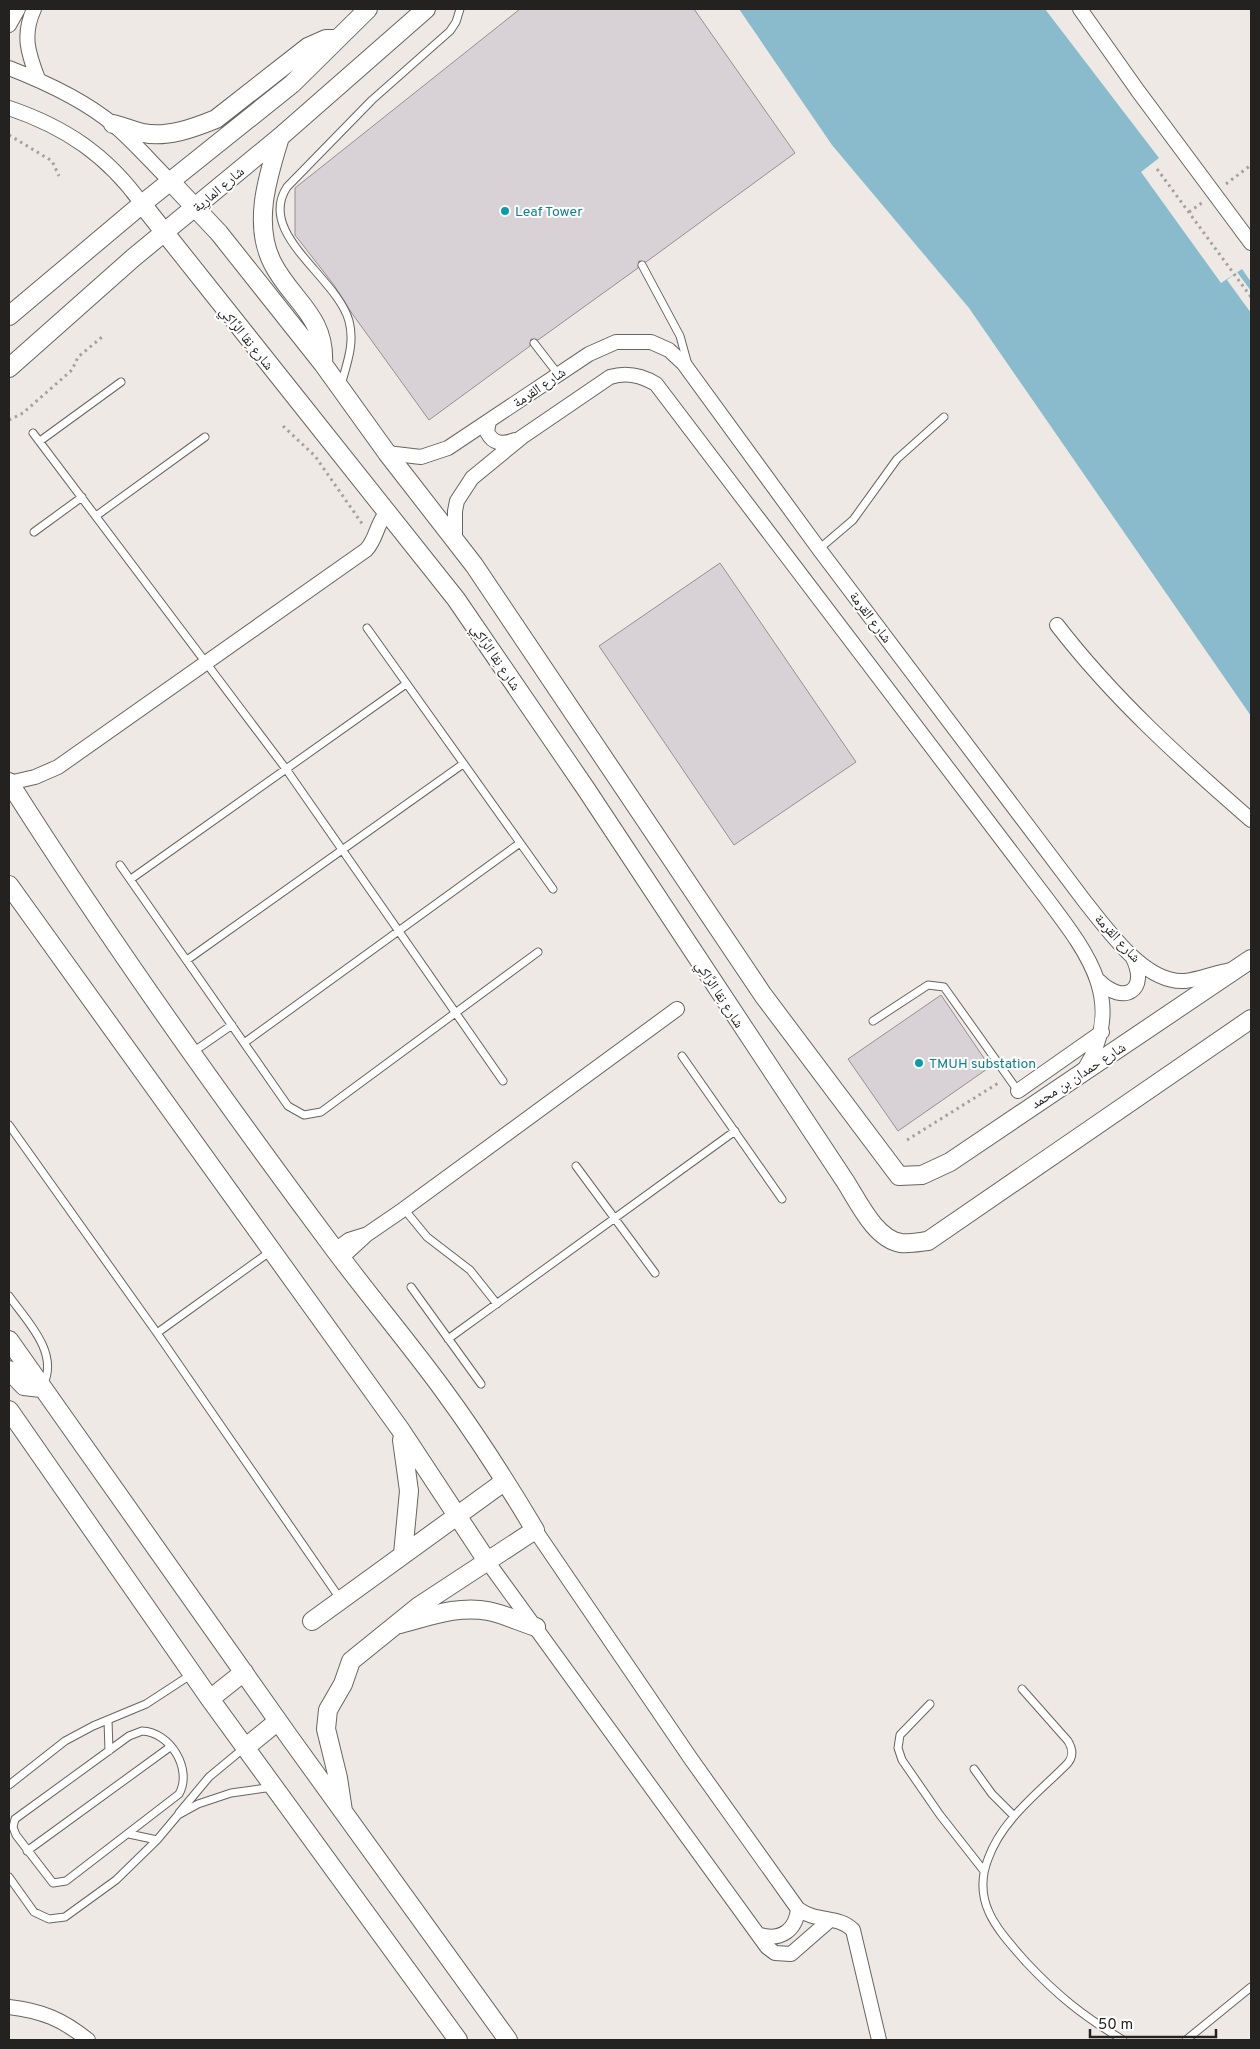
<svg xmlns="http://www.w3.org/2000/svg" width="1260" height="2049" font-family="Overpass,'Noto Naskh Arabic',sans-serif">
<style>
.water{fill:#89bbcc}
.pier{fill:#eee9e4}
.building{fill:#d8d2d6;stroke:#969094}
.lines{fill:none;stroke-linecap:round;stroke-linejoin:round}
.service-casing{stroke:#696460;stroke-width:9}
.minor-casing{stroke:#696460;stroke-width:16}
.tertiary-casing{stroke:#696460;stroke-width:20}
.path{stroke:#a5a19e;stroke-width:3;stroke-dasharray:2.5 4;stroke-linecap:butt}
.service{stroke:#fff;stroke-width:7}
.minor{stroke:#fff;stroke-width:14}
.tertiary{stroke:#fff;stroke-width:18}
.culture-dot{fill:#0f9aa8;stroke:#fff;stroke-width:2}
.labels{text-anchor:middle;stroke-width:4;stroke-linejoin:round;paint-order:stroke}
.street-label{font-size:14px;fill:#242221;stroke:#fff}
.culture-label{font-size:14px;fill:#0d838f;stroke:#fff;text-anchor:start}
</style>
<rect width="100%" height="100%" fill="#eee9e4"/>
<path class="water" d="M739,9H1045L1159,158L1141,172L1221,283L1242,269L1251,282V716L969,308L832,145Z"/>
<path class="pier" d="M1237,272L1251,291V313L1227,280Z"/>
<path class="building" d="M520,9H694L795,153L646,262L639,261L638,268L538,340L531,339L530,346L429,420L351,312L334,285L295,235V188Z
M720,563L856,762L734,845L599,646Z
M941,995L990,1067L898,1131L848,1059Z"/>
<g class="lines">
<defs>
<path id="service" d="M642,265L680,336L688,365
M534,343L558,374
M341,385C347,363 355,343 349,321C337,277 256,234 287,187L372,100L450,31L456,22L460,9
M33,433L286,769L503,1081
M40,441L121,382
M96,516L205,437
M34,532L82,497
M819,549L853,520L897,459L944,417
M367,628L553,889
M120,865L288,1106L304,1115L321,1112L538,952
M131,879L406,684
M187,960L463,764
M873,1021L928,985L944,987L1018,1091
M244,1043L520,843
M193,1052L232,1025
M682,1056L782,1199
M9,1125L157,1333L341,1600
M576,1166L655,1273
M404,1209L427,1237L470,1270L497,1304
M411,1287L481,1384
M9,1296C26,1320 60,1353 43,1385
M157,1333L271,1251
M448,1339L735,1131
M1022,1689L1068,1741C1074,1751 1073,1759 1065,1766C1037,1794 1002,1820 988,1859C971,1903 999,1931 1026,1962C1058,1996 1083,2016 1123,2040
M930,1704L900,1735L898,1748L902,1760L940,1815L984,1871
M108,1720L109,1751
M142,1731C170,1732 193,1769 179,1794L66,1881L53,1883L16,1835L13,1827L15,1819L129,1736Z
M974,1769L992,1794L1014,1816
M9,1785L65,1741L93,1726L146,1704L192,1674
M179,1813L209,1777L244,1748
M129,1834L157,1840
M27,1851L170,1747
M9,1877L34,1912L49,1919L65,1917L116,1880L157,1840L178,1815L198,1804L231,1793L273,1787
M1186,2040L1251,1987"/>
<path id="minor" d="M34,9C22,35 28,53 38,79
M1080,9L1138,91L1251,243
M9,25L18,9
M9,68C45,82 84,100 114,125C134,142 152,163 171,182
M9,108C65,127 107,155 142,204
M489,421L487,432C493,444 503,445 515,440
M387,453L421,457L448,448L589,354L616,342H651L669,350L684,364L819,549L1086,903C1108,930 1145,984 1185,981C1201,979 1216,972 1233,970
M455,539V511L457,501L472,478L522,437L610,377C627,372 641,375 656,384L1044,895C1086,951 1128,1001 1084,1070
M1057,625C1114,699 1181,759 1251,820
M9,783L35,777L58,767L366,550C377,539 376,523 388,511
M1099,981C1124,1006 1149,990 1133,958
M1018,1091L1102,1032
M335,1250L349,1240L365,1235
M341,1258L366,1235L404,1209L677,1009
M535,1530L691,1759L798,1909C817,1923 838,1915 853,1930L879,2040
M487,1561L767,1947L775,1953L791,1954L830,1920
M760,1935C781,1941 796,1930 798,1909
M9,2007C42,2011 62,2019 88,2040"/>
<path id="tertiary" d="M113,124C123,126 132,131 143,133C167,138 194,128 216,119L308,47L326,39H337
M280,137C268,176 252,224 273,264C292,301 326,316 323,364
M171,182L219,233L323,364L387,453L474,565L763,995L899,1176L922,1175L950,1162L1251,959
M142,204L456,599L586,789L845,1181C858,1201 875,1239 901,1243C910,1244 919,1242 928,1241L1251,1019
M9,316L142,204L292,84L368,9
M9,368L133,258L280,137L426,9
M9,782C111,943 221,1097 335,1250C370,1297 409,1343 444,1391C477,1436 507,1483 535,1530L419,1606L351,1661L343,1684L328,1710L326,1729L338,1778L343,1811
M9,885L400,1429L487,1561
M9,1340L290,1738L508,2040
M9,1370L24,1386L41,1388
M9,1410L210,1699L458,2040
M402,1440L409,1491L403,1554
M312,1621L505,1481
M400,1624C428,1617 458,1605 488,1611C504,1614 520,1622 536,1627
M210,1699L244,1672
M245,1748L278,1721"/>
</defs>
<use href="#service" class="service-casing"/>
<use href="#minor" class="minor-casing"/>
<use href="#tertiary" class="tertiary-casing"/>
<path class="path" d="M9,135L52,161L59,176
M1157,169L1251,297
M1226,184L1251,165
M1189,212L1203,202
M9,420L23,413L72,370L78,357L102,337
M283,426L315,456L363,525
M907,1140L1000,1082"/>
<use href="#service" class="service"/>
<use href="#minor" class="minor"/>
<use href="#tertiary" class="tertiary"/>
</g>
<g class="culture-dot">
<circle cx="505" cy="211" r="5"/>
<circle cx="919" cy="1063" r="5"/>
</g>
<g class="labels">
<g class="street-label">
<text transform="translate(218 189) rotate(-40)" y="5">شارع المارِية</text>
<text transform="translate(247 338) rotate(51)" y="5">شارع نِقا الرَّاكِي</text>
<text transform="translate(539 387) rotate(-34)" y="5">شارع القرمة</text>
<text transform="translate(871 617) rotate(53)" y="5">شارع القرمة</text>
<text transform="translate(496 657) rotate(56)" y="5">شارع نِقا الرَّاكِي</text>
<text transform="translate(1118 938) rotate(47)" y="5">شارع القرمة</text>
<text transform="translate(720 994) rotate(57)" y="5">شارع نِقا الرَّاكِي</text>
<text transform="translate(1078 1075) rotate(-33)" y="5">شارع حمدان بن محمد</text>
</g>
<g class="culture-label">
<text x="515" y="216">Leaf Tower</text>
<text x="929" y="1068">TMUH substation</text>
</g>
</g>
<rect width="1260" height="2049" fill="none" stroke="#242221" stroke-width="20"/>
<path d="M1090 2029v8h126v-8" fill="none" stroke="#242221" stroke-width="2.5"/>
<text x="1098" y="2029" font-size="15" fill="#242221" stroke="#ffffff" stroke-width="4" paint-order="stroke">50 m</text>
</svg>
